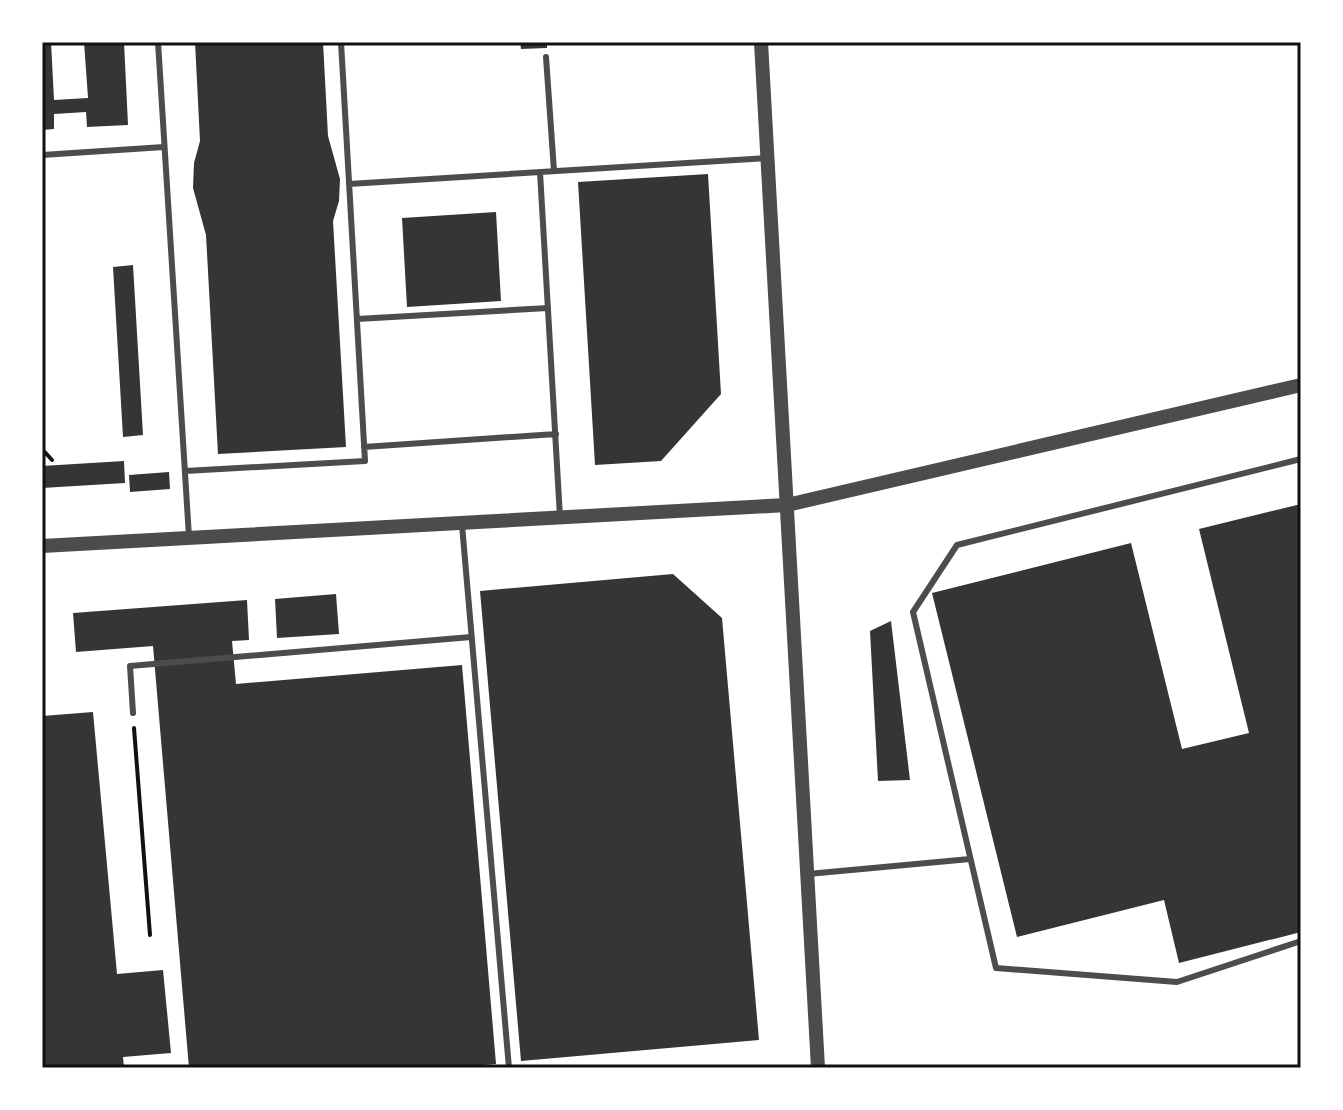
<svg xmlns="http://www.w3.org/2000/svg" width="1343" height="1110" font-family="'Alegreya Sans',sans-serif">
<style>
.building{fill:#353535}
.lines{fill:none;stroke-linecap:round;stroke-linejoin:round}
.path{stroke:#111;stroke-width:4}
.service{stroke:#4c4c4c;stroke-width:6}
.tertiary{stroke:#4c4c4c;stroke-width:14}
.neatline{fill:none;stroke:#111;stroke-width:3}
</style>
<rect width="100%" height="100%" fill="#fff"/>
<path class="building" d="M42,42H51L54,100L88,98L84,42H124L128,125L87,127L86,112L54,114V129L42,130Z
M195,42H323L328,136L340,179L339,201L333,221L346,447L218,454L206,235L193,188L194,163L200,141Z
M520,42H547V48L521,49Z
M708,174L721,394L661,461L595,465L578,182Z
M496,212L501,301L407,307L402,218Z
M133,265L143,435L123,437L113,267Z
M124,461L125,483L42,488V466Z
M169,472L170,489L130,492L129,475Z
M1301,504V932L1179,963L1164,900L1017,937L932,593L1131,543L1182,749L1249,733L1199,529Z
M673,574L722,618L759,1040L521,1061L480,591Z
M336,594L339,634L277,638L275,599Z
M247,600L249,640L232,641L236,684L462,665L496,1064L449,1068H189L153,646L76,652L73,613Z
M891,621L910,780L878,781L870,631Z
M93,712L117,974L163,970L171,1053L123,1057L124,1068H42V716Z"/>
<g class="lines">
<path class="path" d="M42,449L52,460
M134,728L150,935"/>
<path class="service" d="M158,42L189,537
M546,57L554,171
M42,155L164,147
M540,172L560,517
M349,184L767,158
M357,319L548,308
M364,447L556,434
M1301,459L957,545L913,612L996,968L1177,982L1301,941
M185,471L365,461L341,42
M462,525L509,1068
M133,713L130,666L471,637
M808,874L970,859"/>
<path class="tertiary" d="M761,42L818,1068
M42,546L787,505L1301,385"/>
</g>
<rect width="1343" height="1110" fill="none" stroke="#ffffff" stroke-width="88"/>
<rect x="44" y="44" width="1255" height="1022" class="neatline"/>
</svg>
